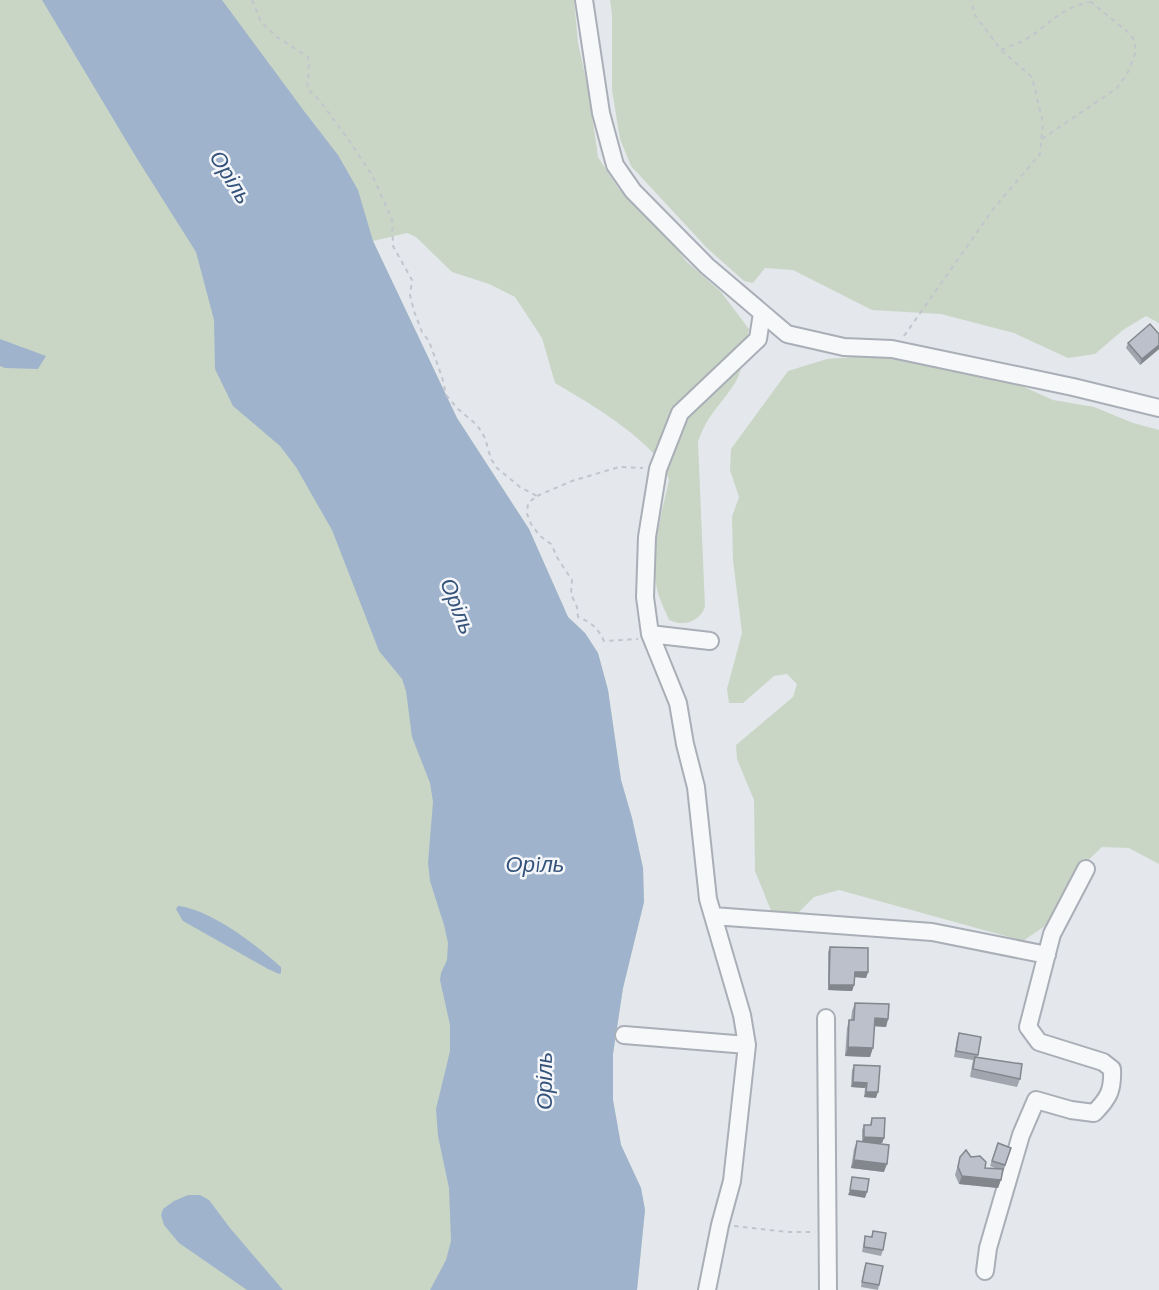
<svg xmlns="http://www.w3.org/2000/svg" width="1159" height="1290" font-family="Barlow,sans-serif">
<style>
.green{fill:#c9d6c5}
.water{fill:#9fb4cc}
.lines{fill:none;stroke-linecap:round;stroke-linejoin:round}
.minor-casing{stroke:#a9aeb7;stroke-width:20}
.path{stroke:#c2c5cb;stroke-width:2;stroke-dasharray:4.5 4.5;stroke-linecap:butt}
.minor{stroke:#f7f8fa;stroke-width:16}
.wall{fill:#a1a5ae}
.shaded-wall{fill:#83868d}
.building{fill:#bbc0ca;stroke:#83868d;stroke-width:1.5}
.labels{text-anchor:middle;stroke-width:5;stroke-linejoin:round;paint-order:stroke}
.water-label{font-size:22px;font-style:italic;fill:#34527a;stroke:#f4f6f9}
</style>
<rect width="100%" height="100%" fill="#e4e7ec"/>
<path class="green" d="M0,0H574L578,43L588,88L598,157L618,188L670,239L686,261L721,292L749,329C746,343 743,371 735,383C720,406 707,415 698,442L705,607C699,622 684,627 669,620C665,610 659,599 657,589C650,552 661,516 669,480C662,445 586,401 555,383L542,338L515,297L489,284L452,272L416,237L407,233L373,241L457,418L529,529L568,617L585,633L598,653L608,690L621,780L632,818L643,868L644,902L623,988L613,1054V1100L621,1145L641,1188L645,1210L637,1290H0Z
M610,0H1159V323L1146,316L1123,330L1095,354L1068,358L1014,333L941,314L872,310L793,270L765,268L753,283L744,281L707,248L631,166L620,139L612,90V14Z
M869,356L921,362L1013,382L1053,400L1094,407L1133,423L1159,430V864L1129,848L1102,847L1082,866L1064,913L1023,941L839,890L814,897L795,916L772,913L755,871L754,800L737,759L736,745L793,697L797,684L787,674L774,676L743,703H729L727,689L742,633L733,560L732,517L739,497L730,470L731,449L788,371L827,359Z"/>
<path class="water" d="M42,0H222L304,111L338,155L358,190L373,241L457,418L529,529L568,617L585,633L598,653L608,690L621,780L632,818L643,868L644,902L623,988L613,1054V1100L621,1145L641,1188L645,1210L637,1290H430L446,1260L451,1241L449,1188L438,1136L436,1109L450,1051V1025L440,980L441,973L447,960L448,943L444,925L430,881L428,863L433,802L430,783L412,737L406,691L402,679L379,651L332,530L296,467L280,446L233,406L215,369L214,320L196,252L136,157Z
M0,339L46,356L38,369L5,368L0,366Z
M178,906C210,909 258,946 281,967V973L279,974L268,969L183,921L176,909Z
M188,1195H200L209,1200L230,1228L283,1290H247L179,1243L164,1225L161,1215L163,1209L174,1201Z"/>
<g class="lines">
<defs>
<path id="minor" d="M584,0L601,113L615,165L633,191L707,266L787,334L844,347L892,349L1073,387L1159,408
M650,634L710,641
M713,916L932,932L1047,955
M826,1018L828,1290
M624,1035L747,1045
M985,1271L988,1248L1021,1135L1036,1100L1071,1110L1094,1113C1109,1098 1113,1090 1112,1069L1103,1062L1039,1042L1028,1027L1052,934L1086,869
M707,1290L720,1225L732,1181L747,1045L742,1015L708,899L696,787L685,744L678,703L650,634L645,597L647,537L658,469L680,413L758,339L762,313"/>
</defs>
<use href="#minor" class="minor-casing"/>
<path class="path" d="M252,0L261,22L277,37L308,57L309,70L307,88L320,101L348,139L372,175L383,199L392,220L393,246L412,280L410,295L414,311L422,332L429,341L442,377L446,395L458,409L477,425L485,438L491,459L497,468L520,487L537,496L528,503L527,514L531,524L540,536L551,544L558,559L572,580L571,594L577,607L578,617C591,622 598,628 604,641L638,639
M1001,50C1008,47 1016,44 1023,41C1049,26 1056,10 1089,2
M1042,139L1117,88L1128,72L1136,51L1134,40L1129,33L1090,1
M904,336L994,208L1040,154L1043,123L1032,77L1001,50L975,15L971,0
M537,496L572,481L619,467L643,468
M734,1226L787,1232H815"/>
<use href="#minor" class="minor"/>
</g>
<path class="wall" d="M1159,334V349L1140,365L1126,348L1128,343Z
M830,947L868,972L866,978L855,977L854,985L852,991L828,990V952Z
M855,1003L888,1019L886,1027L874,1026L870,1057L845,1056L847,1028L849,1020H851L852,1011Z
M959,1033L978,1055L977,1057L1020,1079L1017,1087L970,1077L972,1065L973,1060L954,1057L957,1039Z
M854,1065L876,1098L864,1097L865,1088L851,1087L852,1070Z
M872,1118L884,1138L882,1143H871L884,1172L851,1168L854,1149L857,1141L862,1142V1130L864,1125H870Z
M998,1143L1011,1148L998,1188L959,1184L955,1175L960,1157H971L985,1168L998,1169L990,1166Z
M873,1231L883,1250L881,1256L862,1252L865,1236L871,1237Z
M866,1263L879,1285L878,1290L861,1287L864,1269Z"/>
<path class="shaded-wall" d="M1159,345V349L1140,365L1142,359Z
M855,972H868L866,978L853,977Z
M829,985H854L852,991L828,990Z
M875,1018L888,1019L886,1027L872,1026Z
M848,1047L873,1048L870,1057L845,1056Z
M853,1082L867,1083L865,1088L851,1087Z
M866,1092H878L876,1098L864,1097Z
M864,1137L884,1138L882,1143H862Z
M854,1160L887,1164L884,1172L851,1168Z
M962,1176L1001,1180L998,1188L959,1184Z
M850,1190L867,1192L865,1198L848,1195Z"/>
<path class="building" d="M1150,324L1159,334V345L1142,359L1128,343Z
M830,947L868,948V972H855L854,985H829Z
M855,1003L889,1004L888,1019L875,1018L873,1048L848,1047L849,1020H854Z
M959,1033L981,1037L978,1055L956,1051Z
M975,1057L1022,1064L1020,1079L973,1069Z
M854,1065L880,1066L878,1092H866L867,1083L853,1082Z
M872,1118H885L884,1138L864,1137V1125H871Z
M857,1141L889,1145L887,1164L854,1160Z
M998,1143L1011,1148L1005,1165L992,1161Z
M966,1150L971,1157L980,1156L986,1162L985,1168L1003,1169L1001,1180L962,1176L958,1167L960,1157Z
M852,1177L869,1179L867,1192L850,1190Z
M873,1231L886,1233L883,1250L864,1247L865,1236L872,1237Z
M866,1263L883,1266L879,1285L862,1282Z"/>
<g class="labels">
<g class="water-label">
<text transform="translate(231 177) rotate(58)" y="8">Оріль</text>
<text transform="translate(458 606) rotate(68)" y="8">Оріль</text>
<text x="535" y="872">Орiль</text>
<text transform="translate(544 1081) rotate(-90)" y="8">Оріль</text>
</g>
</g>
</svg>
